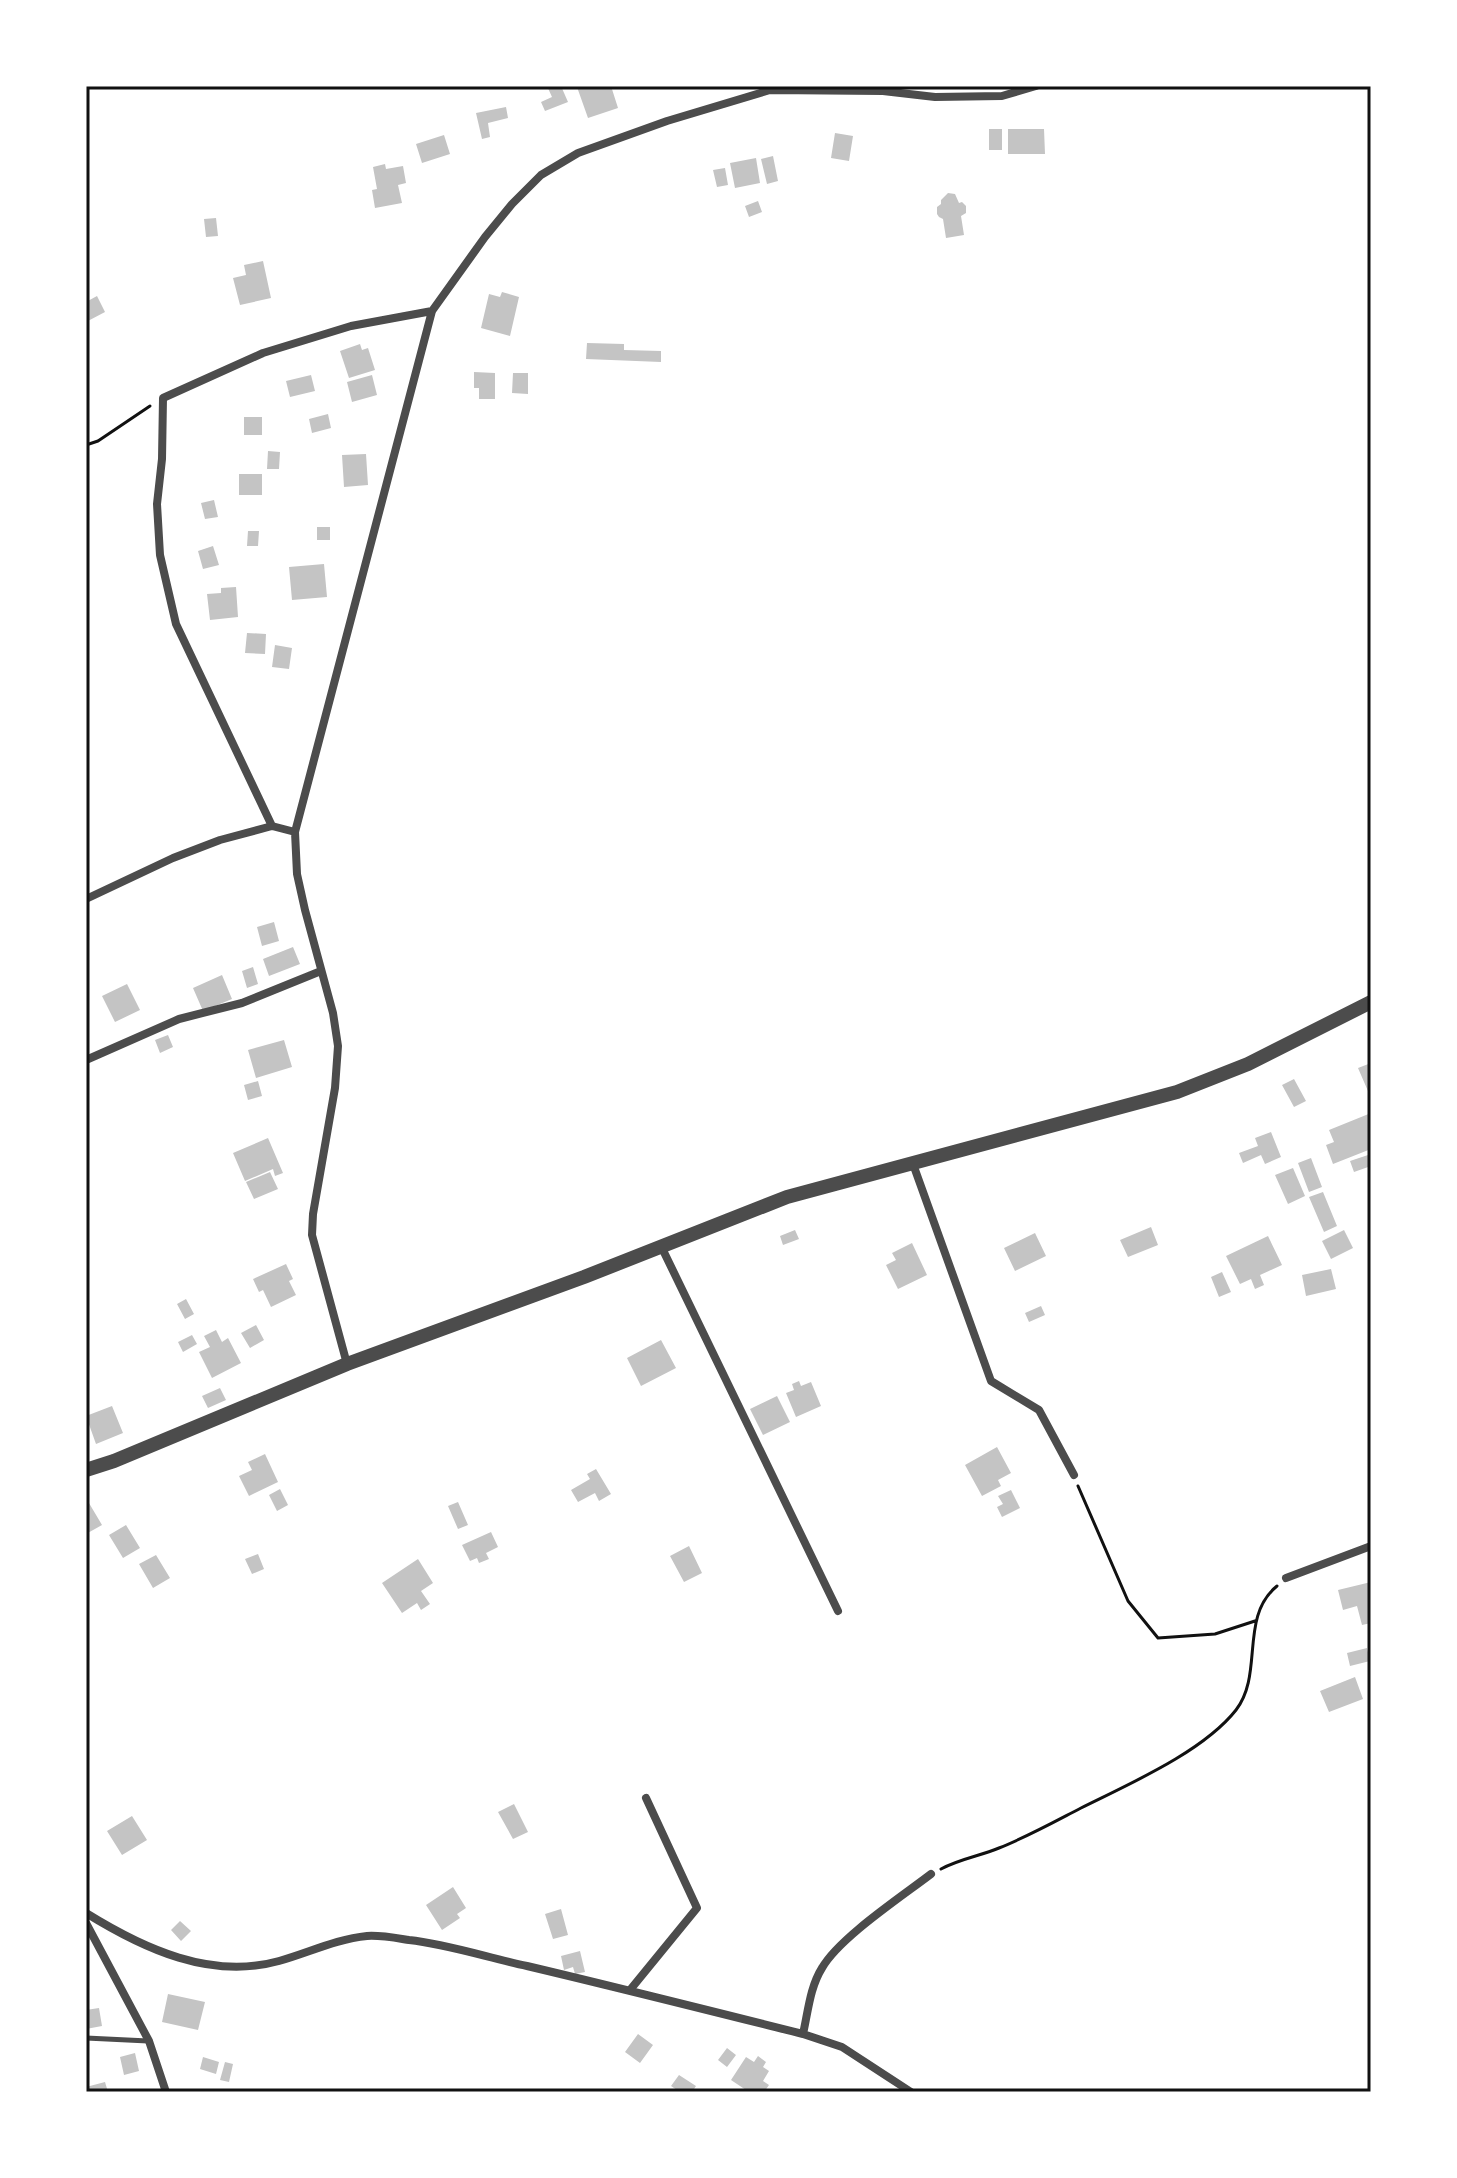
<svg xmlns="http://www.w3.org/2000/svg" width="1457" height="2178" font-family="'Space Grotesk',sans-serif">
<style>
.building{fill:#c4c4c4}
.lines{fill:none;stroke-linecap:round;stroke-linejoin:round}
.path{stroke:#111;stroke-width:3}
.service{stroke:#4c4c4c;stroke-width:5}
.minor{stroke:#4c4c4c;stroke-width:8}
.tertiary{stroke:#4c4c4c;stroke-width:14}
.neatline{fill:none;stroke:#111;stroke-width:3}
</style>
<rect width="100%" height="100%" fill="#fff"/>
<path class="building" d="M547,86H561L568,102L545,111L541,102L552,97Z
M580,86H611L618,108L588,118L577,87Z
M506,107L508,118L488,123L490,137L482,139L476,113Z
M989,129H1002V150H989Z
M1008,129H1044L1045,154H1008Z
M835,133L853,136L849,161L831,158Z
M444,135L450,154L422,163L416,144Z
M773,156L778,181L767,184L761,159Z
M756,158L760,183L735,188L730,163Z
M385,164L386,169L403,166L406,183L398,185L402,203L375,208L372,190L377,189L373,167Z
M725,168L728,185L717,187L713,170Z
M948,193L955,194L959,203L962,202L966,206V213L961,216L964,235L946,238L943,219L939,217L937,214V207L941,204V200Z
M758,201L762,212L749,217L745,206Z
M216,218L218,236L206,237L204,219Z
M263,261L271,298L240,305L233,278L246,275L244,265Z
M502,292L519,297L510,336L481,328L489,294L500,297Z
M97,296L105,312L86,322V302Z
M587,343L624,344V350L661,351V362L586,359Z
M360,344L362,350L368,348L375,370L349,378L340,351Z
M474,372L495,373V399H479V388H474Z
M513,373H528V394L512,393Z
M311,375L315,391L290,397L286,381Z
M372,375L377,395L352,402L347,382Z
M328,414L331,428L312,433L309,419Z
M244,417H262V435H244Z
M268,451L280,452L279,469H267Z
M366,454L368,485L344,487L342,455Z
M239,474H262V495H239Z
M214,500L218,517L205,519L201,503Z
M317,527H330V540H317Z
M248,531H259L258,546H247Z
M213,546L219,565L203,569L198,551Z
M324,564L327,597L292,600L289,567Z
M236,587L238,617L210,620L207,594L221,593V588Z
M247,633L266,634L265,654L245,653Z
M275,645L292,648L289,669L272,667Z
M274,922L279,941L262,946L257,927Z
M293,947L300,964L269,976L263,959Z
M253,967L258,984L247,988L242,971Z
M222,975L232,999L203,1011L193,988Z
M127,984L140,1010L115,1022L102,996Z
M168,1035L173,1047L160,1053L155,1040Z
M284,1040L292,1067L256,1078L248,1050Z
M1371,1063V1098L1358,1068Z
M1294,1079L1306,1101L1294,1107L1282,1085Z
M258,1081L262,1096L248,1100L244,1085Z
M1371,1113V1149L1333,1164L1326,1145L1334,1142L1329,1130Z
M1271,1132L1281,1157L1265,1164L1261,1155L1243,1163L1239,1153L1258,1146L1255,1138Z
M268,1138L283,1173L275,1176L273,1169L245,1181L233,1153Z
M1371,1154V1166L1354,1172L1350,1161Z
M1311,1158L1322,1187L1309,1192L1298,1163Z
M1293,1168L1305,1196L1288,1204L1275,1175Z
M270,1172L278,1189L254,1199L246,1182Z
M1323,1192L1337,1226L1324,1232L1309,1197Z
M1151,1227L1158,1245L1128,1257L1120,1240Z
M795,1230L799,1239L783,1245L780,1236Z
M1344,1230L1353,1248L1331,1259L1322,1241Z
M1035,1233L1046,1256L1015,1271L1004,1248Z
M1268,1236L1282,1265L1260,1275L1264,1285L1255,1289L1251,1279L1240,1284L1226,1256Z
M912,1243L927,1275L898,1289L886,1265L896,1260L892,1253Z
M286,1264L293,1279L289,1281L296,1295L271,1307L263,1290L259,1292L253,1279Z
M1331,1269L1336,1289L1306,1296L1302,1275Z
M1222,1272L1231,1292L1219,1297L1211,1277Z
M186,1299L194,1314L185,1319L177,1304Z
M1041,1306L1045,1315L1029,1322L1025,1313Z
M256,1325L264,1340L250,1348L241,1333Z
M216,1330L222,1342L228,1338L241,1363L212,1378L199,1352L210,1347L204,1336Z
M192,1335L197,1344L183,1352L178,1342Z
M661,1340L676,1368L641,1386L627,1358Z
M799,1381L801,1386L811,1382L821,1406L796,1417L786,1393L794,1390L792,1384Z
M220,1388L226,1400L208,1408L202,1396Z
M777,1396L790,1422L763,1435L750,1409Z
M112,1406L123,1433L96,1444L86,1416Z
M997,1447L1011,1473L998,1480L1001,1486L982,1496L965,1465Z
M265,1454L278,1482L249,1496L239,1476L252,1470L248,1462Z
M596,1469L611,1494L599,1501L595,1493L578,1502L571,1490L590,1479L587,1474Z
M280,1489L288,1505L277,1511L269,1495Z
M1011,1490L1020,1508L1002,1517L997,1507L1003,1504L998,1496Z
M86,1498L102,1525L86,1534Z
M458,1502L468,1525L458,1529L448,1506Z
M126,1525L140,1548L123,1558L109,1535Z
M491,1532L498,1547L486,1553L489,1559L479,1563L477,1558L470,1561L462,1545Z
M689,1546L702,1573L684,1582L670,1556Z
M258,1554L264,1569L252,1574L245,1559Z
M156,1555L170,1578L153,1588L139,1564Z
M418,1559L433,1583L421,1591L430,1604L421,1610L417,1603L402,1613L382,1583Z
M1371,1582V1623L1362,1625L1357,1606L1343,1610L1338,1590Z
M1367,1648L1370,1661L1350,1666L1347,1653Z
M1355,1677L1363,1699L1329,1712L1320,1691Z
M514,1804L528,1832L513,1839L498,1812Z
M132,1816L147,1840L122,1855L107,1831Z
M453,1887L466,1908L457,1914L460,1918L442,1930L426,1905Z
M561,1909L568,1935L553,1939L545,1914Z
M180,1921L191,1931L181,1941L171,1930Z
M580,1951L585,1972L575,1974L573,1967L564,1970L561,1956Z
M168,1994L205,2002L198,2030L162,2022Z
M99,2008L102,2026L86,2029V2010Z
M638,2034L653,2045L640,2063L625,2052Z
M727,2048L736,2055L727,2067L718,2060Z
M135,2053L139,2071L124,2075L120,2057Z
M758,2056L766,2062L763,2067L769,2071L763,2081L769,2085L764,2092H749L731,2080L746,2057L754,2062Z
M203,2057L219,2062L216,2074L200,2069Z
M225,2062L233,2064L229,2082L220,2080Z
M679,2075L696,2086L692,2092H680L671,2086Z
M105,2082L108,2092H86V2087Z"/>
<g class="lines">
<path class="path" d="M86,445L98,441L150,406
M1078,1486L1128,1601L1158,1638L1215,1634L1255,1621
M941,1869C959,1859 980,1856 999,1848C1027,1837 1054,1822 1081,1808C1129,1784 1203,1752 1236,1710C1264,1674 1239,1617 1277,1586"/>
<path class="service" d="M86,2038L148,2041"/>
<path class="minor" d="M295,832L272,826L176,624L160,555L157,504L162,459L163,398L263,353L351,326L432,311
M86,899L173,858L220,840L272,826
M86,1060L179,1019L242,1003L321,971
M913,1164L991,1381L1039,1410L1074,1475
M661,1246L838,1611
M347,1364L312,1235L313,1214L335,1088L338,1046L333,1013L305,910L297,874L295,832L432,311L485,237L512,204L541,175L578,153L667,121L770,90L883,91L935,97L1002,96L1036,86
M1286,1578L1371,1546
M86,1913C144,1949 211,1980 279,1961C308,1953 336,1939 367,1936C380,1935 396,1938 409,1940C447,1944 489,1958 527,1966C620,1988 711,2011 803,2034
M86,1923L149,2041L166,2092
M630,1990L697,1908L646,1798
M911,2092L842,2047L803,2034C808,2012 810,1987 822,1968C839,1938 901,1897 931,1874"/>
<path class="tertiary" d="M86,1470L114,1461L347,1364L584,1277L787,1197L1177,1092L1248,1064L1371,1002"/>
</g>
<rect width="1457" height="2178" fill="none" stroke="#ffffff" stroke-width="176"/>
<rect x="88" y="88" width="1281" height="2002" class="neatline"/>
</svg>
